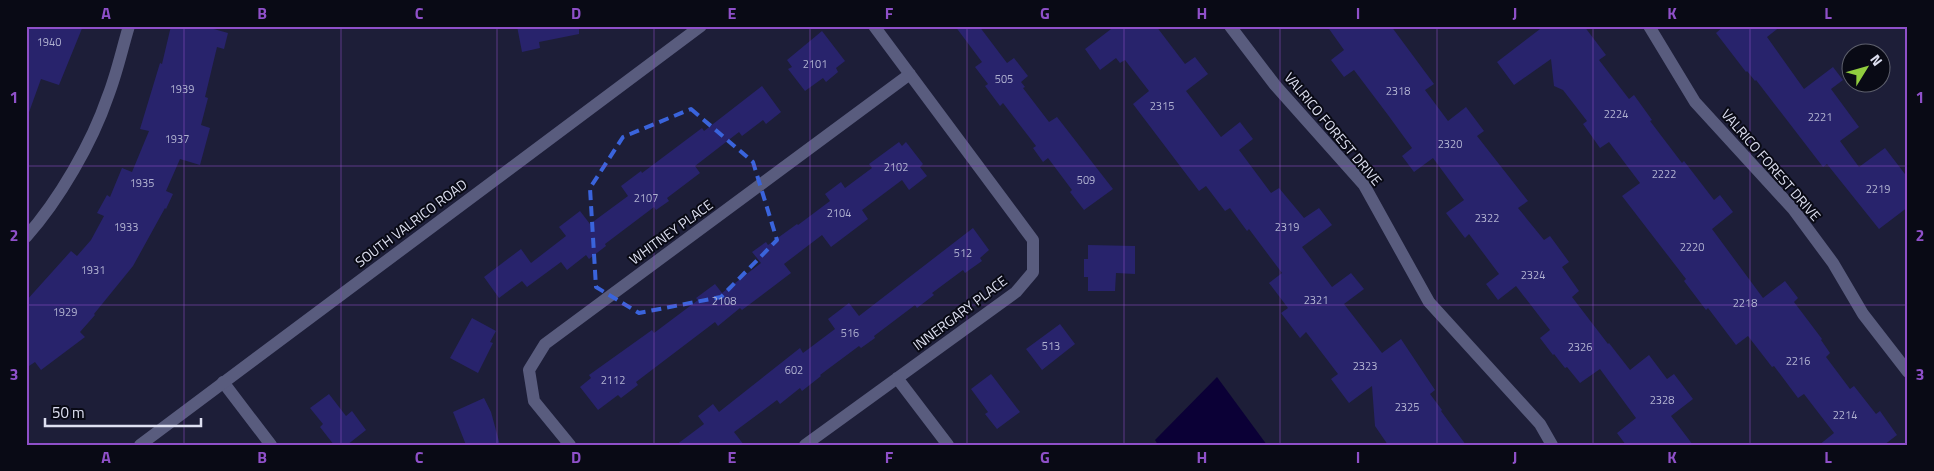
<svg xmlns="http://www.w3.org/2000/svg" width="1934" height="471" font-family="'Titillium Web',sans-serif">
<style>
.water{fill:#0b0036}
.building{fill:#28236c}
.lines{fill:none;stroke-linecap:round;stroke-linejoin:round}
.minor{stroke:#595c7e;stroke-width:12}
.tertiary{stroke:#595c7e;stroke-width:12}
.marked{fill:none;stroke:#3a64dc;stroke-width:4;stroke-dasharray:10 6;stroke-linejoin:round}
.grid{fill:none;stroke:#8f50c9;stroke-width:1;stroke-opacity:0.55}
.labels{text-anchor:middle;stroke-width:4;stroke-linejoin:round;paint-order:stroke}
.number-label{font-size:11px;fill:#b0b1d0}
.street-label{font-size:14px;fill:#dee0f1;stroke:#090a15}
.neatline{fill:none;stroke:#8f50c9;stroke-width:2}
.grid-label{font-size:16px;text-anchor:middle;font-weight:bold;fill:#8f50c9}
</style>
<rect width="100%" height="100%" fill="#1d1e38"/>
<path class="water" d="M1217,377L1267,445H1158L1155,440Z"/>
<path class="building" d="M26,26H83L59,85L41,79L28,115H26Z
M171,26H203L228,33L224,49L217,47L205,97L208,98L201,125L210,128L200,165L180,159L166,191L173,194L166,209L165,208L133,266L94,314L95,315L80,332L85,337L41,370L35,362L26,368V301L71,251L77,256L91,240L104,216L97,213L107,195L110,197L122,168L132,172L149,131L140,129L160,63L162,64Z
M517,26H579V34L539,42L540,48L522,52Z
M955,26H979L1007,63L1014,58L1028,76L1021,82L1025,87L1023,88L1049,122L1057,117L1113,189L1084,210L1070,192L1072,190L1048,158L1043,162L1033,148L1036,146L1003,103L1000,106L985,86L988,84L975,67L982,62Z
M1115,26H1156L1185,64L1195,57L1208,74L1186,91L1221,137L1240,122L1253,139L1239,150L1271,193L1279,188L1304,218L1319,208L1332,225L1302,247L1332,287L1351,273L1364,289L1344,304L1382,353L1401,339L1435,390L1430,394L1442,410L1441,411L1466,445H1388L1375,426L1372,386L1349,403L1331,379L1338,374L1306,332L1300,338L1281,313L1288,308L1269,283L1282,273L1249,229L1247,231L1230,208L1225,211L1206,186L1199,191L1133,104L1149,91L1125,60L1120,63L1116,58L1100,70L1085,49Z
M1327,26H1391L1434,84L1425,90L1448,121L1466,107L1484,131L1477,136L1528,201L1518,208L1544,240L1550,236L1569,262L1562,267L1579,291L1572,297L1608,344L1609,343L1630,370L1649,355L1667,379L1674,374L1693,399L1671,416L1693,445H1626L1617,433L1636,418L1600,369L1580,383L1567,367L1565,368L1554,354L1553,355L1540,338L1550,330L1516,286L1498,300L1486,284L1499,274L1469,234L1465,238L1446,213L1464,200L1433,158L1414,172L1402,156L1412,148L1388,115L1354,70L1344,77L1331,60L1344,50Z
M1544,26H1584L1606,55L1599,60L1629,99L1634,95L1652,120L1650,121L1682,163L1684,161L1714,200L1720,195L1733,212L1712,229L1763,298L1785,281L1798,298L1794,302L1822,339L1821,340L1830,353L1826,357L1850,389L1854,386L1876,414L1880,411L1897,435L1884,445H1819L1834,433L1804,394L1798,398L1774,366L1772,367L1748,336L1736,345L1708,308L1706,310L1684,281L1686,279L1622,196L1640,183L1609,142L1600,148L1583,124L1587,121L1563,90L1554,86L1551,59L1514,85L1497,62Z
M1724,26H1781L1767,37L1804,89L1833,67L1843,80L1831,89L1859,127L1840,141L1859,167L1885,148L1908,178V207L1879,229L1827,164L1823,167L1756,80L1755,81L1747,71L1746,72L1716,33Z
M822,31L845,61L836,68L838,72L826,82L823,78L805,91L788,69L792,67L787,60Z
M762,86L781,112L766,124L763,120L742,136L739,132L695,166L700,173L667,198L669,201L656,210L654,207L605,244L606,246L589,259L586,255L567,270L561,262L527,287L522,281L499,298L484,277L521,249L531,263L566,236L559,227L580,211L590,224L628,196L621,186L641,171L642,173L702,128L704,131Z
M899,142L902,146L906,142L923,164L920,167L927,176L909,190L902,180L862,210L868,219L831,247L822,235L784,264L791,273L742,310L740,308L718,326L715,322L636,382L638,385L621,398L618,395L598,410L580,387L591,378L589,375L652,330L654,333L698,300L696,298L715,284L722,293L761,263L752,252L766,242L768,245L797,224L798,225L830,201L825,194L841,182L845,188L872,168L869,164Z
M973,228L989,250L980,258L982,261L965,273L963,270L932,293L934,295L917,308L915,305L874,336L875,338L861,348L859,346L820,375L821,376L802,391L800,388L780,404L777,400L734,432L744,445H676L704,424L698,416L713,404L719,412L800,348L803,353L835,329L828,319L849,303L859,316Z
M1088,245L1135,246V274L1116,273L1115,291H1088V277H1084V259H1088Z
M472,318L496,331L490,342L493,343L478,373L450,358Z
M1060,324L1075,344L1042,370L1026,349Z
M991,374L1020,412L997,429L985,414L988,412L971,389Z
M329,394L346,416L352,411L366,430L347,445H334L320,427L323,424L310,408Z
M484,398L491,412L500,445H466L453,412Z"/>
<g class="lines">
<path class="minor" d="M1230,26L1275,85L1364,185L1429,302L1540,424L1552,445
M1649,26L1695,102L1793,209L1833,263L1863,314L1908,372
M26,237C59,200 92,143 108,96C117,73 122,49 129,26
M897,378L948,445
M223,382L271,445
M570,445L534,401L529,370L545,344L910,74
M805,445L1016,292L1033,272V240L874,26"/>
<path class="tertiary" d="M140,445L701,26"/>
</g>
<path class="marked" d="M691,109L753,162L777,240L721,297L639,313L596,287L590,188L623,137Z"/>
<path class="grid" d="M184,26V445M341,26V445M497,26V445M654,26V445M810,26V445M967,26V445M1124,26V445M1280,26V445M1437,26V445M1593,26V445M1750,26V445M26,166H1908M26,305H1908"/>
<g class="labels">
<g class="number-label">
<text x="49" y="46">1940</text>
<text x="815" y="68">2101</text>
<text x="1004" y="83">505</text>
<text x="182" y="93">1939</text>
<text x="1398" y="95">2318</text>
<text x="1162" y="110">2315</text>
<text x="1616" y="118">2224</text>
<text x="1820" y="121">2221</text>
<text x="177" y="143">1937</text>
<text x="1450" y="148">2320</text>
<text x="896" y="171">2102</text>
<text x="1664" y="178">2222</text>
<text x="1086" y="184">509</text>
<text x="142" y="187">1935</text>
<text x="1878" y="193">2219</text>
<text x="646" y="202">2107</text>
<text x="839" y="217">2104</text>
<text x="1487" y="222">2322</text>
<text x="126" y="231">1933</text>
<text x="1287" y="231">2319</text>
<text x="1692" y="251">2220</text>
<text x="963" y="257">512</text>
<text x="93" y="274">1931</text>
<text x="1533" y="279">2324</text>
<text x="1316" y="304">2321</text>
<text x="724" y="305">2108</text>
<text x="1745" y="307">2218</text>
<text x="65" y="316">1929</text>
<text x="850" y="337">516</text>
<text x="1051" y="350">513</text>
<text x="1580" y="351">2326</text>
<text x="1798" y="365">2216</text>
<text x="1365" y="370">2323</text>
<text x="794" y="374">602</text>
<text x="613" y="384">2112</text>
<text x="1662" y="404">2328</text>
<text x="1407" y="411">2325</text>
<text x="1845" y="419">2214</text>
</g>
<g class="street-label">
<text transform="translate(1333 129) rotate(50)" y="5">VALRICO FOREST DRIVE</text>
<text transform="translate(1771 165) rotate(49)" y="5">VALRICO FOREST DRIVE</text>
<text transform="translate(411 223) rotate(-37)" y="5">SOUTH VALRICO ROAD</text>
<text transform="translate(671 232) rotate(-36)" y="5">WHITNEY PLACE</text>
<text transform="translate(960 313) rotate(-37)" y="5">INNERGARY PLACE</text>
</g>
</g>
<rect width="1934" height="471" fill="none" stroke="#090a15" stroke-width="55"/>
<g transform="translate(1866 68) rotate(53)"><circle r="24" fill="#090a15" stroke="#5e606d"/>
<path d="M0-4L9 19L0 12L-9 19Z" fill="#91cd3f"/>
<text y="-8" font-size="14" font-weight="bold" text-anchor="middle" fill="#dee0f1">N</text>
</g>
<path d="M45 418v8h156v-8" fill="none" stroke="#dee0f1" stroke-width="2.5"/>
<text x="52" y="418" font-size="15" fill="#dee0f1" stroke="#090a15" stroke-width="4" paint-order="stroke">50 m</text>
<rect x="28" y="28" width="1878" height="416" class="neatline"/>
<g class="grid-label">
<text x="106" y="19">A</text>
<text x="262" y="19">B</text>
<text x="419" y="19">C</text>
<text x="576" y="19">D</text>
<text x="732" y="19">E</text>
<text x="889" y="19">F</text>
<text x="1045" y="19">G</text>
<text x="1202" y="19">H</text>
<text x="1358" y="19">I</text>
<text x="1515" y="19">J</text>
<text x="1672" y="19">K</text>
<text x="1828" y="19">L</text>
<text x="14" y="103">1</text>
<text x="1920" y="103">1</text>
<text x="14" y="241">2</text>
<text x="1920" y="241">2</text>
<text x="14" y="380">3</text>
<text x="1920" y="380">3</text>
<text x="106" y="463">A</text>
<text x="262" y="463">B</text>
<text x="419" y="463">C</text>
<text x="576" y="463">D</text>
<text x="732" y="463">E</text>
<text x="889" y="463">F</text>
<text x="1045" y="463">G</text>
<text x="1202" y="463">H</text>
<text x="1358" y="463">I</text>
<text x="1515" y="463">J</text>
<text x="1672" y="463">K</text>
<text x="1828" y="463">L</text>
</g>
</svg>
